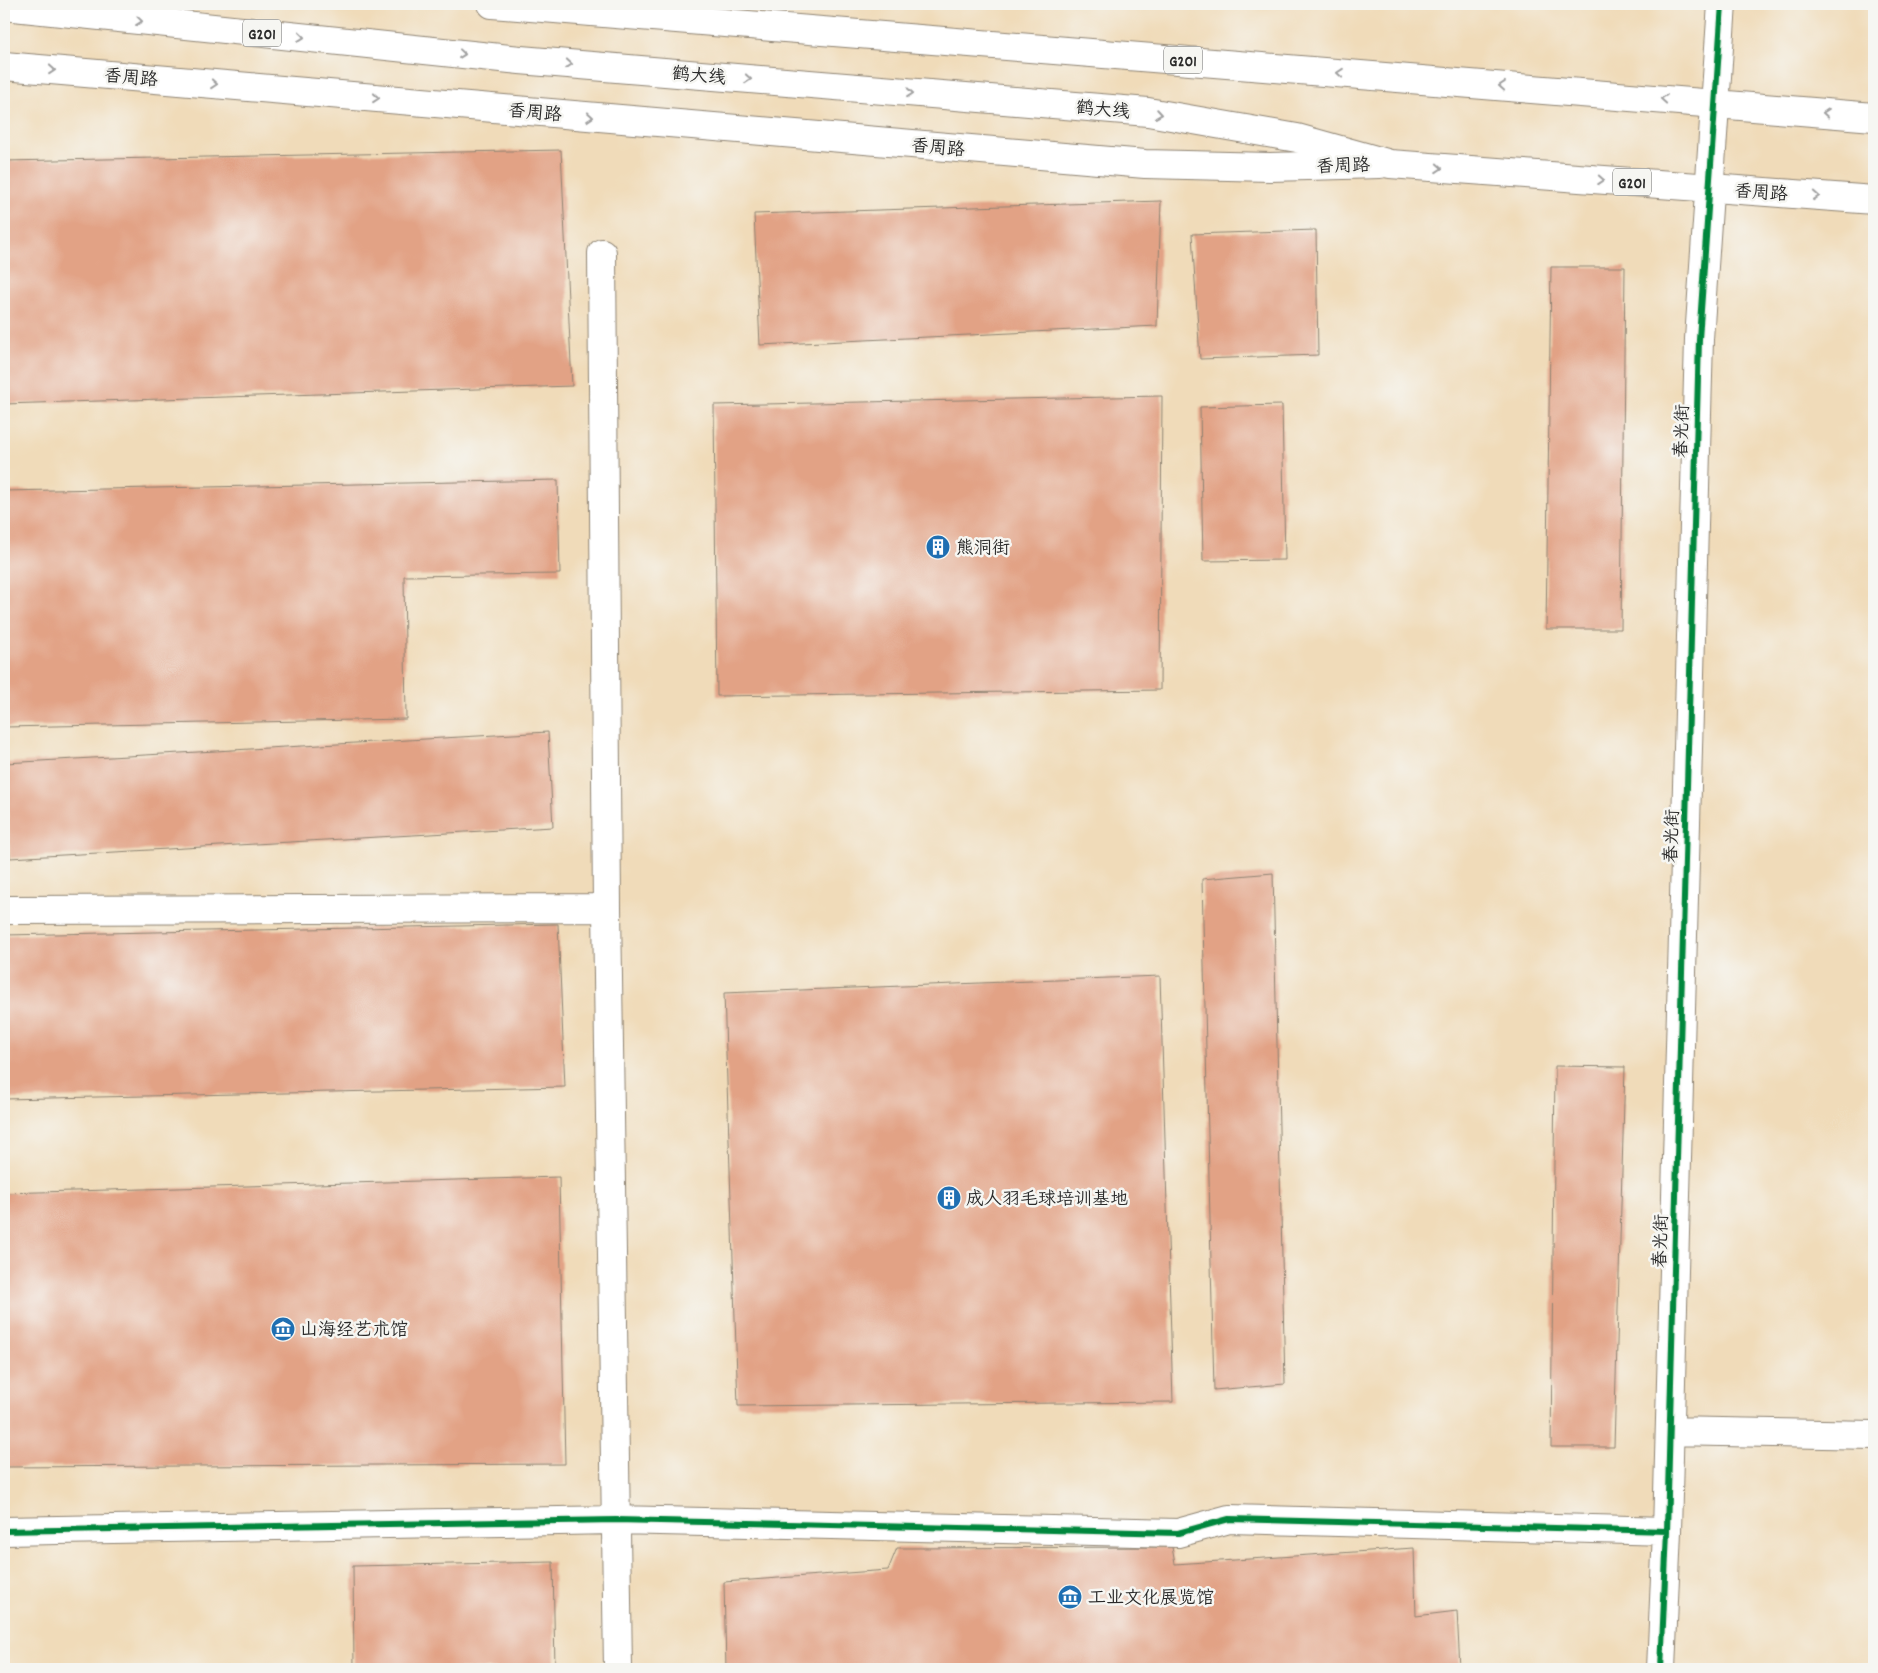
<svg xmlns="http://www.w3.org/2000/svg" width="1878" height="1673" font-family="Dekko,'LXGW WenKai TC',sans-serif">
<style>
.building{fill:#e2a285}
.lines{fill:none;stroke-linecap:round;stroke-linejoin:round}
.minor-casing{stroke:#8e8372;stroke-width:30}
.primary-casing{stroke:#8e8372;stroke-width:30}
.trunk-casing{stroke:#8e8372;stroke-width:30}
.minor{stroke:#fff;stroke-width:28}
.primary{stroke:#fff;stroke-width:28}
.trunk{stroke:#fff;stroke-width:28}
.cycleway-casing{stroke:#f6f6f2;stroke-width:9}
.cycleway{stroke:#00873e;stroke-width:6}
.oneway{stroke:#a0a0a0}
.labels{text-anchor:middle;stroke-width:5;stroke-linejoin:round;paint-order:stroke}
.shield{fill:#f6f6f2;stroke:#686867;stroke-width:1}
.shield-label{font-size:16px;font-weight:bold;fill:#2b2b2b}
.street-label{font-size:18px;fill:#2b2b2b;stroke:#f6f6f2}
.poi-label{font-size:18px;fill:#2b2b2b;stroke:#f6f6f2;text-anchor:start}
</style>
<rect width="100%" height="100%" fill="#f6f6f2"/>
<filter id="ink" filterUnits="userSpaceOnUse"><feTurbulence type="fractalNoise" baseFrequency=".02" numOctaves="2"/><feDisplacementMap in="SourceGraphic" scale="10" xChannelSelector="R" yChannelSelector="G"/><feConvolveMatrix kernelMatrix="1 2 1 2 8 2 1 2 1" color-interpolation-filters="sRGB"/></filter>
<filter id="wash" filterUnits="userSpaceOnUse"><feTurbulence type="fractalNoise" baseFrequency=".0096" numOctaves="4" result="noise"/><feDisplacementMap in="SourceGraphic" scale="20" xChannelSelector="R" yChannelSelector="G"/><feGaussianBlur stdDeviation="1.12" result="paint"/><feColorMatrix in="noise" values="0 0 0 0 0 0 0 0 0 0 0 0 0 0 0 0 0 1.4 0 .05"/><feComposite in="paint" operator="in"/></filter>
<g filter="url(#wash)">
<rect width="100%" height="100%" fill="#f0dbb9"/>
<g id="blocks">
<path class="building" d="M561,150L572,386L4,404V161Z
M1161,201L1157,326L760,345L754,214Z
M1316,230L1318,355L1200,359L1192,234Z
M1551,267H1625L1621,629H1546Z
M1162,396L1160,690L717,696L714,405Z
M1282,405L1285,560L1203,561L1200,407Z
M558,480L560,574L404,576L406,719L4,727V491Z
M548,732L553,827L10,858L5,763Z
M1273,873L1285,1384L1214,1390L1202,879Z
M558,924L565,1087L4,1099V935Z
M1160,976L1173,1402L738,1406L724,993Z
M1555,1066L1625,1067L1614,1447H1551Z
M559,1177L565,1464L4,1467V1193Z
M1172,1547L1175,1564L1414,1548L1416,1616L1457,1611L1460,1669H726L724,1582L888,1570L897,1548Z
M553,1562L555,1669H354L353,1566Z"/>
</g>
</g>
<g filter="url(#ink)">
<use href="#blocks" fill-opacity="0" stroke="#8e8372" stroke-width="1"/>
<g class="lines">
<defs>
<path id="minor" d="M602,253L607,908L618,1669
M4,910L607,908
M1670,1431L1874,1435
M4,1531L616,1520L1178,1533L1229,1519L1667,1531
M1661,1669L1667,1531L1699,339L1722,4"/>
<path id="primary" d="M4,66L1145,164L1270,167L1380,164"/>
<path id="trunk" d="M492,4L1874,117
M4,6L520,60L1148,112L1297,138L1390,164L1874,200"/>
</defs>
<use href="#minor" class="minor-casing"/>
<use href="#primary" class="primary-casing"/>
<use href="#trunk" class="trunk-casing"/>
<use href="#minor" class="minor"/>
<use href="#primary" class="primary"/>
<use href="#trunk" class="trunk"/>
<defs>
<path id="cycleway" d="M4,1531L616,1520L1178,1533L1229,1519L1667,1531
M1661,1669L1667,1531L1699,339L1722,4"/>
</defs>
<use href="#cycleway" class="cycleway-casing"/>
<use href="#cycleway" class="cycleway"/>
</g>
<defs><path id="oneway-chevron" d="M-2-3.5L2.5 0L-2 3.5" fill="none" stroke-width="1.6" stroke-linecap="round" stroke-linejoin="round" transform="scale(1.25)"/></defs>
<g class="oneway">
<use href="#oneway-chevron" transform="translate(139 21) rotate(6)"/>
<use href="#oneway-chevron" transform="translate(301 37) rotate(6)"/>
<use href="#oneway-chevron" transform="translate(462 54) rotate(6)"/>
<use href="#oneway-chevron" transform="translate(569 64) rotate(5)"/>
<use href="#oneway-chevron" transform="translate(52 70) rotate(5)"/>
<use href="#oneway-chevron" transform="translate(1340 73) rotate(-175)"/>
<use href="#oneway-chevron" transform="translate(748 79) rotate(5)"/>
<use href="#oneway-chevron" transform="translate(214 84) rotate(5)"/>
<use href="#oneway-chevron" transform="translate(1502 86) rotate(-175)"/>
<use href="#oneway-chevron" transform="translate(910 93) rotate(5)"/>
<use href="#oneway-chevron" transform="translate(376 98) rotate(5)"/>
<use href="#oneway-chevron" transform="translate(1664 99) rotate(-175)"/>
<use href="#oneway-chevron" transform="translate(1826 113) rotate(-175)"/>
<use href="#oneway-chevron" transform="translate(1159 114) rotate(9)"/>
<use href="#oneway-chevron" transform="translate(590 117) rotate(5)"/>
<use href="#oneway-chevron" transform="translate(1439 168) rotate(4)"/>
<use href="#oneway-chevron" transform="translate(1601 180) rotate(4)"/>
<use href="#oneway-chevron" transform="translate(1816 196) rotate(4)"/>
</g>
</g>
<defs>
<symbol id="building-disc" viewBox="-11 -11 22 22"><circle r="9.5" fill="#1f6fb2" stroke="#f6f6f2"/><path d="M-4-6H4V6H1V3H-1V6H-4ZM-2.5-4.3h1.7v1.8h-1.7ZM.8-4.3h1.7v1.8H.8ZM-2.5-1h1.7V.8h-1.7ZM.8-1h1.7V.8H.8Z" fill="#fff"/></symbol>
<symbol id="museum-disc" viewBox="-11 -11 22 22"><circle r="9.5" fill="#1f6fb2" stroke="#f6f6f2"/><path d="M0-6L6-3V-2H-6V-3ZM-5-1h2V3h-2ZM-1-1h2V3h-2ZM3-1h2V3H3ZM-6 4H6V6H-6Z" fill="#fff"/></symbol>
</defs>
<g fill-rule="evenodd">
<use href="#building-disc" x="924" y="533" width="28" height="28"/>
<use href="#building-disc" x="935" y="1184" width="28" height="28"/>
<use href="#museum-disc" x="269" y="1315" width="28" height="28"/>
<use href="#museum-disc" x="1056" y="1583" width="28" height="28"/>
</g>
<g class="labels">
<g class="shield">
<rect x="243" y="19.5" width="38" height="27" rx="4"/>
<rect x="1164" y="46.5" width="38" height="27" rx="4"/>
<rect x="1613" y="168.5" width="38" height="27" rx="4"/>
</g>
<g class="shield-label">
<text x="262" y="39">G201</text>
<text x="1183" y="66">G201</text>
<text x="1632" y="188">G201</text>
</g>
<g class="street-label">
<text transform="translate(699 75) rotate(5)" y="6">鹤大线</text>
<text transform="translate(131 77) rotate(5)" y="6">香周路</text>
<text transform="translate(1103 109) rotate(5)" y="6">鹤大线</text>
<text transform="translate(535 112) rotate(5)" y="6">香周路</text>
<text transform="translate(938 147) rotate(5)" y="6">香周路</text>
<text transform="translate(1343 165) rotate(-2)" y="6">香周路</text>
<text transform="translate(1761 192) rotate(4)" y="6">香周路</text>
<text transform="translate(1681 431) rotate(-88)" y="6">春光街</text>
<text transform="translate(1671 836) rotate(-88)" y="6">春光街</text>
<text transform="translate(1660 1241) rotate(-88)" y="6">春光街</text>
</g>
<g class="poi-label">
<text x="956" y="553">熊洞街</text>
<text x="966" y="1204">成人羽毛球培训基地</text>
<text x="300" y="1335">山海经艺术馆</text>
<text x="1088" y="1603">工业文化展览馆</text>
</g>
</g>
<rect width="1878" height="1673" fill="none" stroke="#f6f6f2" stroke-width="20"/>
</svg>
